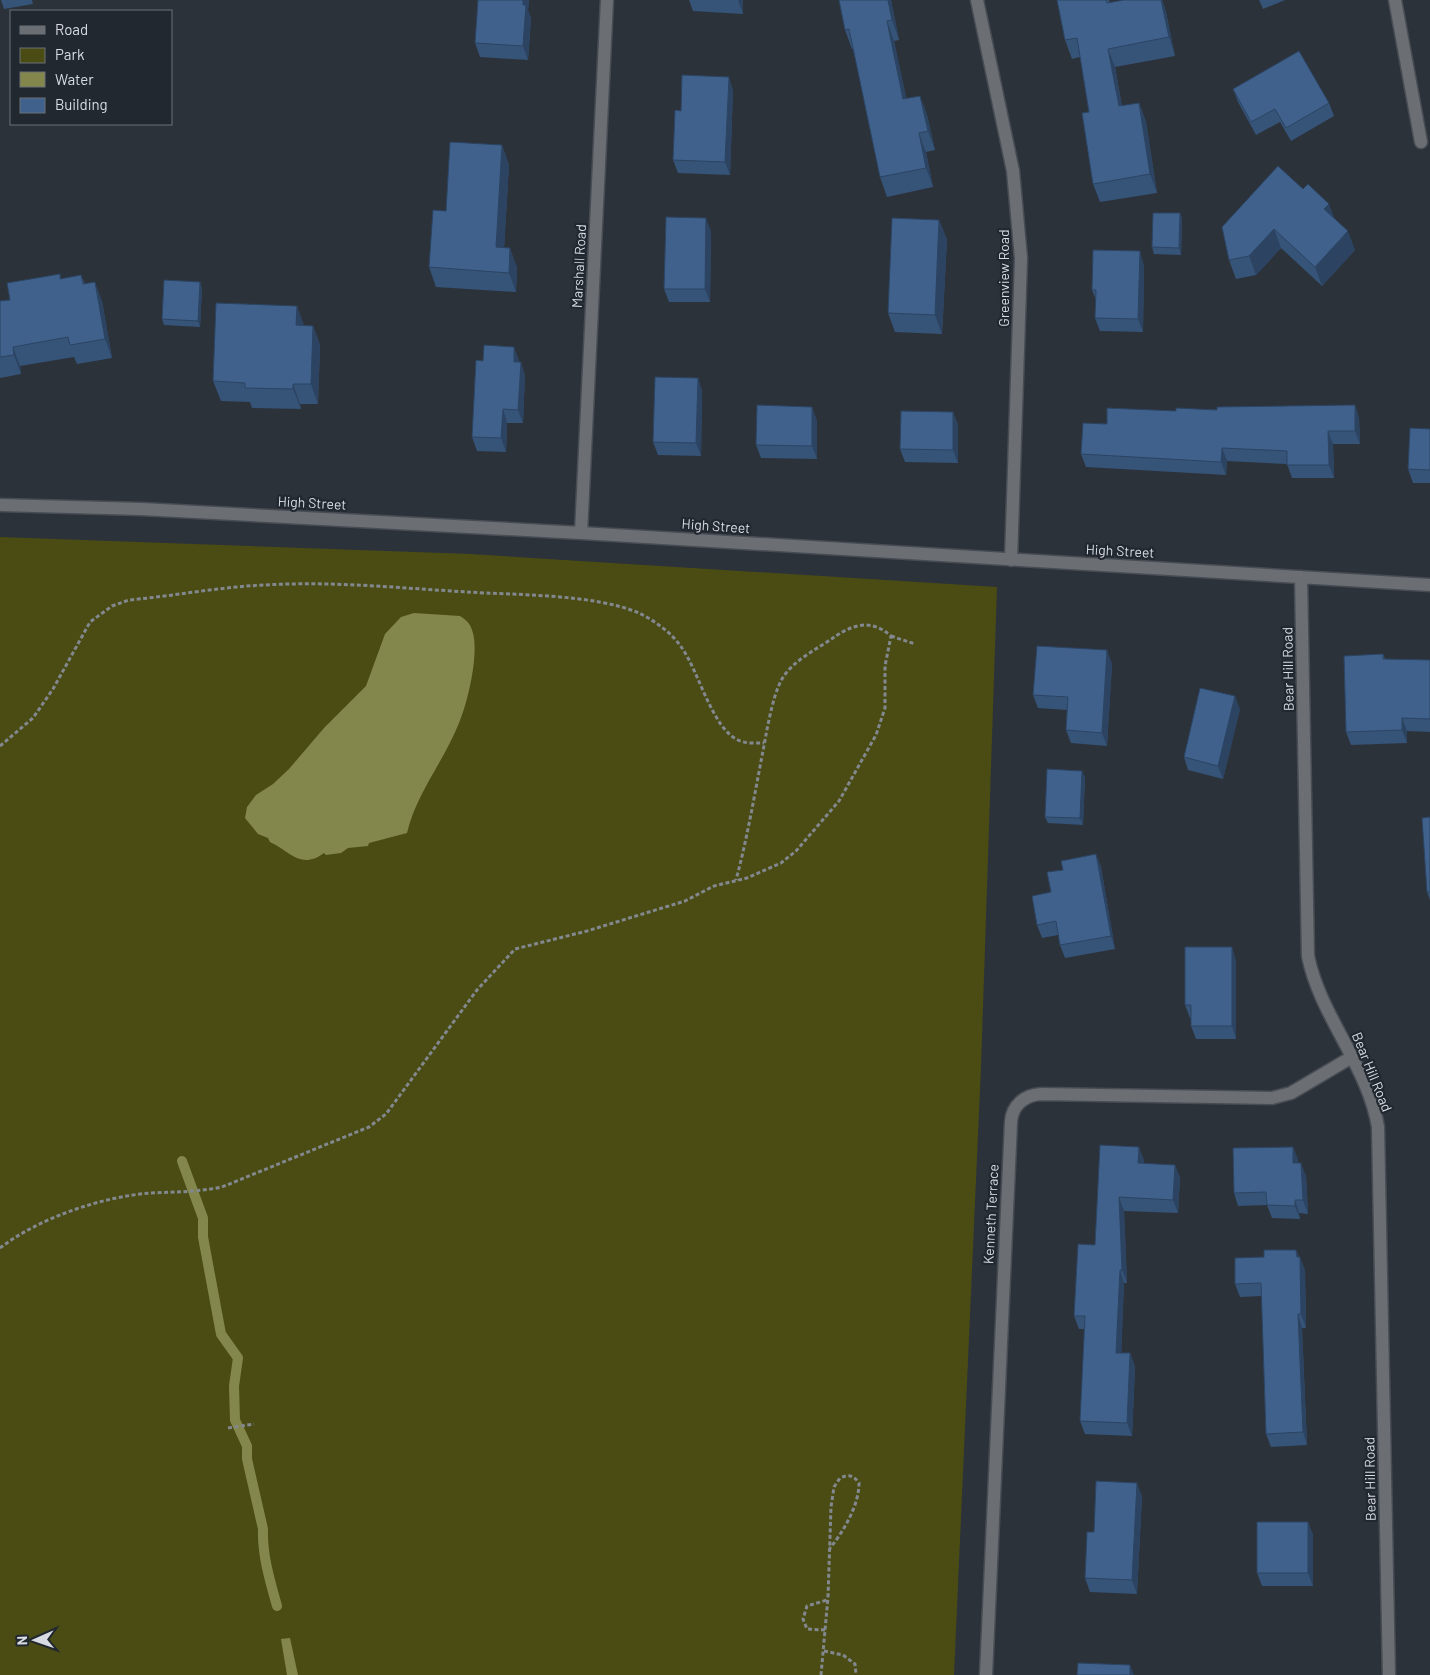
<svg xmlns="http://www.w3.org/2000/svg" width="1430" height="1675" font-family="Barlow,sans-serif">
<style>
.green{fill:#4a4c14}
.water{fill:#84874c}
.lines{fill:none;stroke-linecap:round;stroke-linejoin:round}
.stream{stroke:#84874c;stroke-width:10}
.minor-casing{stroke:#484d55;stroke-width:15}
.path{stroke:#83888f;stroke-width:3;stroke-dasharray:4 2.5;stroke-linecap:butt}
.minor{stroke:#6b6f73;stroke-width:12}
.wall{fill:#365378}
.shaded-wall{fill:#2c4462}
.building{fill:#3f618c;stroke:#2c4462}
.labels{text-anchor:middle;stroke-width:4.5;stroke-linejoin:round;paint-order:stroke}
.street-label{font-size:14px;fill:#d8dce2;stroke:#222830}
</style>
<rect width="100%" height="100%" fill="#2c323a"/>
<path class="green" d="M0,537L470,554L997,587L981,1067L954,1675H0Z"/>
<path class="water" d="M414,613L460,616C465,619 470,623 472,630C480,651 468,702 459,723C444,761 416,794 407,833L369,843L368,846L348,848L341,853L326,855L324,853C301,870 291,852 270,842L268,838L258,834L245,818L247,807L256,795L273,784L289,769L324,728L366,686L385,634L401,617Z
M290,1638L298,1675H287L281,1639Z"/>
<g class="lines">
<path class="stream" d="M182,1161L203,1218V1237L221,1334L238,1358L234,1386L235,1420L247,1446V1459L263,1529C262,1555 270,1581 277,1606"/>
<defs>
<path id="minor" d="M977,0L1013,171L1021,258L1011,560
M1395,0L1421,142
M0,505L141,509L581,533L1430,585
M581,533L607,0
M1301,577L1308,956C1320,1016 1368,1066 1378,1127L1389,1675
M986,1675L1011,1122C1012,1105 1025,1095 1041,1094L1272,1098L1291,1093L1352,1057"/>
</defs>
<use href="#minor" class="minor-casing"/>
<path class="path" d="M891,636L915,644
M0,746L33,718L53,689L90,622L112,606L129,600C174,596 219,587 264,585C332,581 400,588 467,592C515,595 595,594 639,613C655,621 672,633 682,648C699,672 712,728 738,740C746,744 756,743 764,743
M0,1248C39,1218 101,1197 150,1193C175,1192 198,1192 222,1187L369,1127L386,1114L477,990L515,949L587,931L685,901L714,886L747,878L781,863L796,851L839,801L876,735L885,708V666L891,636C873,620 855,623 836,636C819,648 793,660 782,679C772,696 766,736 762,756C754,798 747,839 736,880
M228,1428L254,1424
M825,1630L807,1629L803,1619L807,1606L827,1600
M824,1651L843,1655L855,1664L856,1675
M821,1675L828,1597L831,1507L834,1487L840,1478C849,1474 853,1475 859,1483C859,1505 844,1531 830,1548"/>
<use href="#minor" class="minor"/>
</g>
<path class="wall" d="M1,0H32L33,4L4,9Z
M478,0H529L528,10L531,18L528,60L480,57L475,43Z
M689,0H743V14L693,11Z
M839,0H891L899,40L894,41L906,99L920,96L927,115L935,150L926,152L933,187L887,197L880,177L854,49H852L845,30Z
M1057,0H1109L1110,3L1124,0H1162L1166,12L1175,56L1115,67L1122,106L1139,103L1146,122L1157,193L1100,202L1093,184L1089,112L1080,57L1072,59L1065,40Z
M1259,0H1285L1263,9Z
M1233,89L1329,103L1334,116L1291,141L1280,122L1256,135L1238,102Z
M733,90L730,175L678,173L673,160L681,111Z
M502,145L509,165L504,248L517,267L516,292L436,287L429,267L446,211Z
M1180,213L1182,219L1181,255L1154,254L1152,247Z
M1334,218L1355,250L1322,286L1281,248L1256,275L1236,279L1229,260L1222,227Z
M939,220L947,240L942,334L895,332L888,313Z
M711,231L710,302H669L664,289Z
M1144,265L1143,332L1100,331L1095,318L1096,300L1092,290Z
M60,274L61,279L81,275L85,284L102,301L112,358L77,364L74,357L20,366L21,374L0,378V301L10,300Z
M200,282L202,289L200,327L164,325L162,319Z
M304,325L313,326L320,345L318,404H300L301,409L252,408L250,402L221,401L213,381Z
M519,360V362L525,375L523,423H507L506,452L477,451L472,437L483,361Z
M698,378L702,391L701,456L658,455L653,442Z
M1355,405L1359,418L1360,444H1333L1334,478H1292L1287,464L1227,461L1226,475L1086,467L1081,454L1107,424L1176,411Z
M953,412L958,425V463L905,462L900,449Z
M817,420V459L761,458L756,445Z
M1430,429V483H1413L1408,469Z
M1383,654L1385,659L1430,660V732L1407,731V743L1351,745L1346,732Z
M1112,664L1107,746L1071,743L1066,730L1068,710L1038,708L1033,695Z
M1240,709L1223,779L1188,770L1184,757Z
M1085,777L1083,825L1048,823L1045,817Z
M1430,817V900L1427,892Z
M1096,854L1101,867L1115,949L1065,958L1060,945L1058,935L1042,938L1037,925L1051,892L1063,870Z
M1236,960V1039H1196L1191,1026V1018H1190L1185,1005Z
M1100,1145L1144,1160V1164L1175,1165L1180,1178L1178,1213L1124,1211L1127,1283H1124L1121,1353H1130L1135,1367L1132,1436L1085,1434L1080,1421L1085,1329H1079L1074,1316L1095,1245Z
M1293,1147L1298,1160V1163L1306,1176L1308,1214L1299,1213L1300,1219L1272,1218L1267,1205L1238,1206L1234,1193Z
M1296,1250L1305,1270L1306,1328H1302L1307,1445L1271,1447L1266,1434L1262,1296L1240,1297L1235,1284L1264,1257Z
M1142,1496L1137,1594L1090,1592L1085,1578Z
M1308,1522L1313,1535V1586H1262L1257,1573Z"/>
<path class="shaded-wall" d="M523,0H529L528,10L531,18L528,60L523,46Z
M738,0H743V14Z
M888,0H891L899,40L892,20Z
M1161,0H1162L1166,12L1175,56L1169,37Z
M887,21L894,41L911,119L903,99Z
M1108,49L1115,67L1125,125L1119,106Z
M729,77L733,90L730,175L725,162Z
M920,96L927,115L935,150L928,131Z
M1139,103L1146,122L1157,193L1150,174Z
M919,133L926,152L933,187L926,168Z
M502,145L509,165L503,267L496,247Z
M1329,204L1336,223L1324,209Z
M1180,213L1182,219L1181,255L1179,248Z
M706,218L711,231L710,302L705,289Z
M939,220L947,240L942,334L935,315Z
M1274,229L1281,248L1256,275L1249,256Z
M1348,231L1355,250L1322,286L1315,267Z
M510,248L517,267L516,292L509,273Z
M1140,251L1144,265L1143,332L1138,319Z
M95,282L102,301L112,358L105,339Z
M200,282L202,289L200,327L198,321Z
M297,306L304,325H296Z
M313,326L320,345L318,404L311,384Z
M13,347L20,366L21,374L14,355Z
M514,347L519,360L518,375L514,362Z
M521,362L525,375L523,423L518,410Z
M698,378L702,391L701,456L696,443Z
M293,384L300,404L301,409L293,389Z
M1355,405L1359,418L1360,444L1355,431Z
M812,407L817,420V459L812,446Z
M503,409L507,423L506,452L501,438Z
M953,412L958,425V463L953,450Z
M1328,431L1333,444L1334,478L1329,465Z
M1222,448L1227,461L1226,475L1221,462Z
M1107,650L1112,664L1107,746L1102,733Z
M1235,696L1240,709L1223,779L1218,766Z
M1402,718L1407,731V743L1402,730Z
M1082,771L1085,777L1083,825L1080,818Z
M1096,854L1101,867L1115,949L1111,936Z
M1232,947L1236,960V1039L1232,1026Z
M1139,1147L1144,1160L1143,1176L1138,1163Z
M1293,1147L1298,1160V1176L1293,1163Z
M1301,1163L1306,1176L1308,1214L1303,1200Z
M1175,1165L1180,1178L1178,1213L1173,1200Z
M1119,1197L1124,1211L1127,1283L1122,1270Z
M1295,1200L1299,1213L1300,1219L1295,1206Z
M1296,1250L1300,1261V1257L1305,1270L1306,1328L1301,1314Z
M1120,1270L1124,1283L1121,1366L1116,1353Z
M1298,1314L1302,1328L1307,1445L1303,1432Z
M1130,1353L1135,1367L1132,1436L1127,1423Z
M1137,1483L1142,1496L1137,1594L1132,1580Z
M1308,1522L1313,1535V1586L1308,1573Z
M1130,1665L1134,1675H1130Z"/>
<path class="building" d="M478,0H523V5H526L523,46L475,43Z
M839,0H888L892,20L887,21L903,99L920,96L928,131L919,133L926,168L880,177L849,29L845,30Z
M1057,0H1106L1107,3L1124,0H1161L1169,37L1108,49L1119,106L1139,103L1150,174L1093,184L1082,113L1089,112L1077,38L1065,40Z
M1299,51L1329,103L1286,128L1275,109L1251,122L1233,89Z
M682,75L729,77L725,162L673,160L675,110L681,111Z
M450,142L502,145L496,247L510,248L509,273L429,267L433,210L446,211Z
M1278,166L1303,189L1308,184L1329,204L1324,209L1348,231L1315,267L1274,229L1249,256L1229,260L1222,227Z
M1153,213H1180L1179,248L1152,247Z
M666,217L706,218L705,289H664Z
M892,218L939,220L935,315L888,313Z
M1093,250L1140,251L1138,319L1095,318L1096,290H1092Z
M60,274V279L81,275L83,284L95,282L105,339L70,345L68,337L13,347L14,355L0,357V301L10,300L7,283Z
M164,280L200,282L198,321L162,319Z
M216,303L297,306L296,325L313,326L311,384H293V389L245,388V383L213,381Z
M484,345L514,347V362H521L518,410L503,409L501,438L472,437L476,360L483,361Z
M655,377L698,378L696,443L653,442Z
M757,405L812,407V446L756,445Z
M1355,405V431H1328L1329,465H1287V451L1222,448L1221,462L1081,454L1083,423L1107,424V408L1176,411V408L1217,410V407Z
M901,411L953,412V450L900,449Z
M1410,428L1430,429V470L1408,469Z
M1037,646L1107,650L1102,733L1066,730L1068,697L1033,695Z
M1383,654V659L1430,660V719L1402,718V730L1346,732L1344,656Z
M1200,688L1235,696L1218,766L1184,757Z
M1047,769L1082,771L1080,818L1045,817Z
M1430,817V892H1427L1422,818Z
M1096,854L1111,936L1060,945L1056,921L1037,925L1032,896L1051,892L1047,872L1063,870L1061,861Z
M1185,947H1232V1026H1191V1005H1185Z
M1100,1145L1139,1147L1138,1163L1175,1165L1173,1200L1119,1197L1122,1270H1120L1116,1353H1130L1127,1423L1080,1421L1085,1316H1074L1078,1244L1095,1245Z
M1293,1147V1163H1301L1303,1200H1295V1206L1267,1205L1266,1192L1234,1193L1233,1148Z
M1264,1250H1296L1297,1257H1300L1301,1314H1298L1303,1432L1266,1434L1261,1283L1235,1284V1258L1264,1257Z
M1096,1481L1137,1483L1132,1580L1085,1578L1087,1532H1094Z
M1257,1522H1308V1573H1257Z
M1078,1663L1130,1665V1675H1077Z"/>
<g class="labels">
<g class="street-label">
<text transform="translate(579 266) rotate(-87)" y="5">Marshall Road</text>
<text transform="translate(1004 278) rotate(-90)" y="5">Greenview Road</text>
<text transform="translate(312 503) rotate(3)" y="5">High Street</text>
<text transform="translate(716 526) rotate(4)" y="5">High Street</text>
<text transform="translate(1120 551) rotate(3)" y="5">High Street</text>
<text transform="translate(1288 669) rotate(-91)" y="5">Bear Hill Road</text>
<text transform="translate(1372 1072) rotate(68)" y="5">Bear Hill Road</text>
<text transform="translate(991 1214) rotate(-87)" y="5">Kenneth Terrace</text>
<text transform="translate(1370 1479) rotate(-91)" y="5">Bear Hill Road</text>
</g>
</g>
<rect x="10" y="10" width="162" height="115" fill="#222830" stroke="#6b7077"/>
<rect x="20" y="26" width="25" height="8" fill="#6b6f73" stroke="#6b7077"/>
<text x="55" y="35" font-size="15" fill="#d8dce2">Road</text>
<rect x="20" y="48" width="25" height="15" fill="#4a4c14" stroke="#6b7077"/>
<text x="55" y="60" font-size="15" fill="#d8dce2">Park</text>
<rect x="20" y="72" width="25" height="15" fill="#84874c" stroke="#6b7077"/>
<text x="55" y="85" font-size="15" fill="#d8dce2">Water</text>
<rect x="20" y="98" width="25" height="15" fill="#3f618c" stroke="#6b7077"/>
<text x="55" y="110" font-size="15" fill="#d8dce2">Building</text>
<g transform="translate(35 1640) rotate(268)" stroke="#222830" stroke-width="4" paint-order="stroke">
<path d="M0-4L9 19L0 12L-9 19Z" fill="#d8dce2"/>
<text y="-8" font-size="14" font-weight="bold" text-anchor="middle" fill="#d8dce2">N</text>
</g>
</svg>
